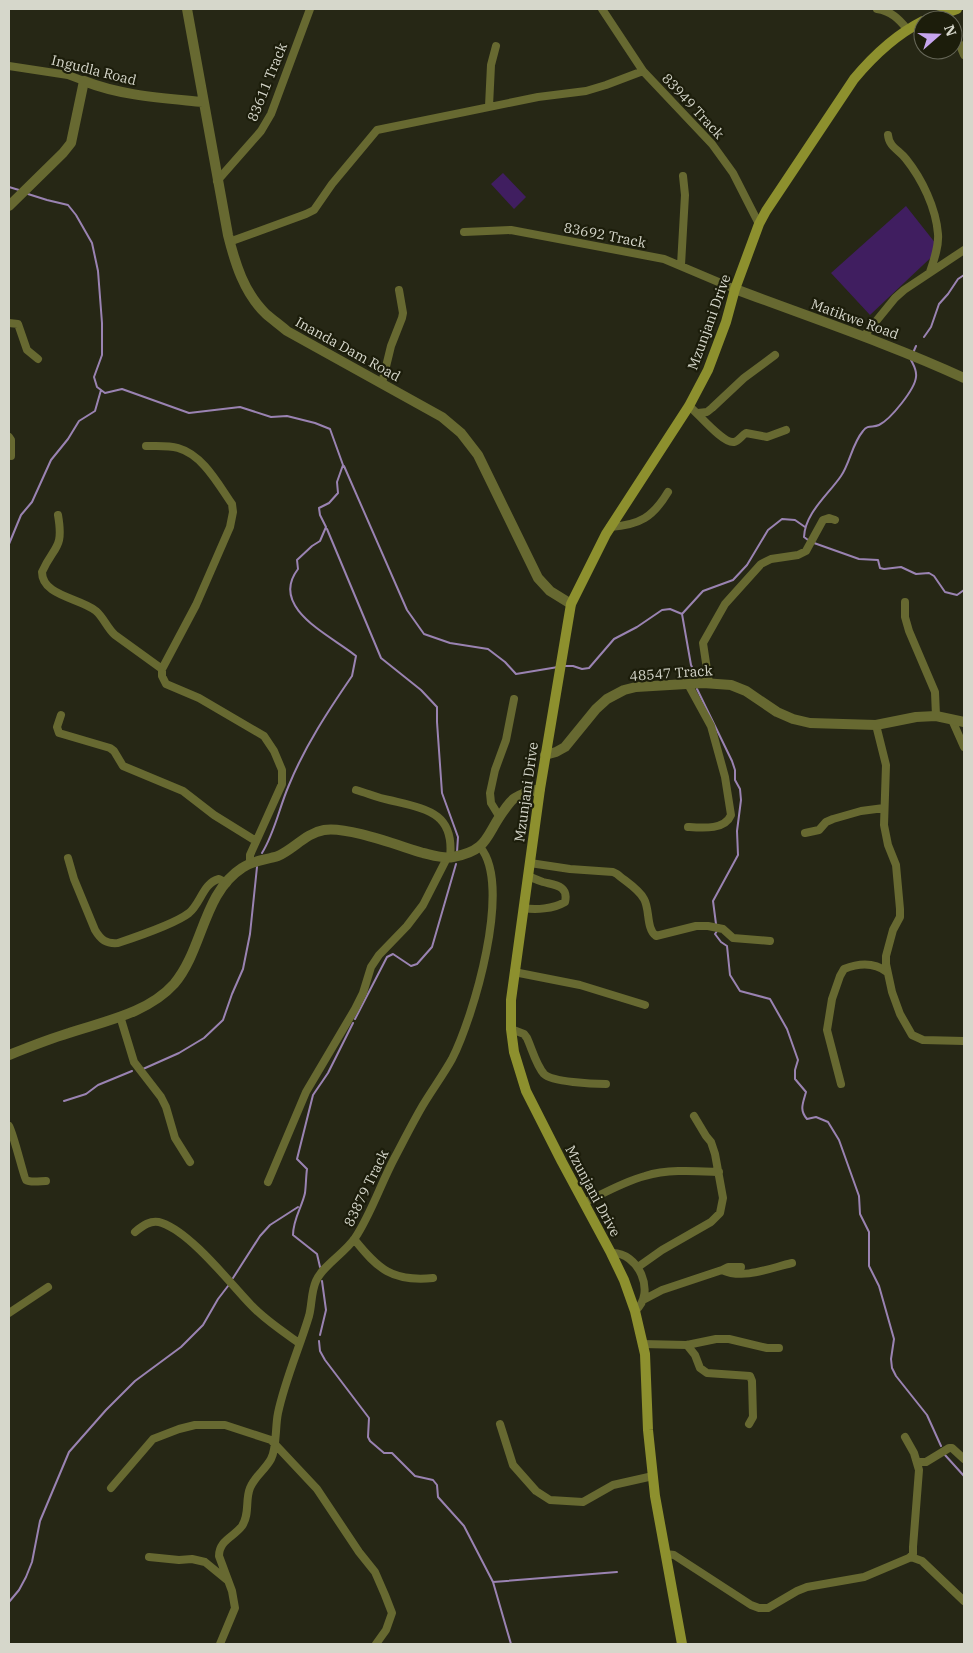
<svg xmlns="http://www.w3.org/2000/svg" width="973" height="1653" font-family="'IBM Plex Serif',serif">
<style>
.pitch{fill:#401e60}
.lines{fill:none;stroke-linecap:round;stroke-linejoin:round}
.stream{stroke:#9a83b2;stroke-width:2}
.minor{stroke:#676931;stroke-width:8}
.tertiary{stroke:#676931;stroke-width:10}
.secondary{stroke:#8d902e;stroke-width:10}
.labels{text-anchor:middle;stroke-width:4.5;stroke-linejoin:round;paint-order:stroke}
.street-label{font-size:14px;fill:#d6d7cb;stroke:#1c1d0b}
</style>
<rect width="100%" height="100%" fill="#262715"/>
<path class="pitch" d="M503,173L526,197L514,209L491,184Z
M906,206L940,249L870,315L831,273Z"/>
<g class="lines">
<path class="stream" d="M9,187L19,190
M28,194L47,200L68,205L76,215L92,243L98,271L102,323V355L94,377L97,387L105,393L122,389L189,413L240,407L271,417L287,416L315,423L330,429L343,465L337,482L338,493L329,503L319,508L320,515L326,527L320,541L312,546L297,560L298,569C268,608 332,636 356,656L352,676C328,711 305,746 289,785C279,808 275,832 262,853
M924,337L931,327L939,304L948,294L958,279L964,275
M913,353L916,346
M344,466L407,610L424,634L450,643L488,649L505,662L516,674L558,667
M327,529L381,658L421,690L437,707V722L442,793L458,837L457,852
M808,540L804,537C805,513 828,495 841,476C850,463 852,444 863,431C868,424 873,428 879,425C891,419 915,389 916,377C917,370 914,366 911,360
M814,543L859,559L878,560L880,568L884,569L901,567L916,574L929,573L934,576L945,592L957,595L964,590
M9,544L21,515L32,502L51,460L68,439L79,421L95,411L101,390
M682,614L691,665L697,677
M565,666H573L582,669L589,668L614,639L637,627L662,610L670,609L682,614L703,591L733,580L747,565L768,530L782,519L795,520L805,527
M697,689L732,761L735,770V780L740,789L741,800L737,831L738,855L713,901L716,924
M717,931L715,934L721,942L727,946L730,975L740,991L770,999L787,1029L798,1060L795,1070V1079L806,1092C803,1103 799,1110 807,1119L816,1117L828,1122L839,1140L859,1196L860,1214L869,1232V1266L879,1286L894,1339L891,1359L892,1368L896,1376L927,1415L941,1446
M355,1019L387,957L393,954L411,966L417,964L432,947L456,864
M143,1069L179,1053L204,1038L223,1020L232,994L243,969L250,934L257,867
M64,1101L86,1094L98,1085L132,1071
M320,1267L317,1254L293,1235C293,1219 302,1207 305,1193C306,1185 306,1176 307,1169L297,1159L313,1095L328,1073L353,1023
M233,1278L260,1236L270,1225L298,1207
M320,1335L326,1310L322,1281
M319,1341L320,1351L325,1360L369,1418L368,1437L370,1441L384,1453H392L415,1476L433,1480L437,1485L438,1497L464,1526L493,1582L511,1644
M945,1455L964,1476
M493,1582L617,1572
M9,1602L19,1590L26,1577L32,1562L40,1521L69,1452L106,1410L135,1381L181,1347L203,1325L218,1299L228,1286"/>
<path class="minor" d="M602,9L643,71L712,144L733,173L759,224
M877,9C891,11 899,19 907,29
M953,41L959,43L964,55
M9,66L68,75L84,81
M489,106L491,65L496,46
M888,135C889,147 899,150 906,159C922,179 936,208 938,234C939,246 934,260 930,272
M217,181L261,131L271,114L310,9
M464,232L511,230L664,259L735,289
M229,242L306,214L314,210L332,184L377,130L538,97L586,91L606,85L643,71
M681,265L685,195L683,176
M9,323L18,324L27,350L38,359
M864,336L895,298L904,290L964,250
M382,383L391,346L402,318L403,313L399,290
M689,406C698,413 723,444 734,442C739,441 742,435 746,433L767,437L786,430
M698,413L707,412L712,408L744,378L775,355
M9,437L11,440V456
M146,446C156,446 168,445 178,448C203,455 218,484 232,504L233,512L230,527L196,605L162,669V676L166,684L199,698L264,736L274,751L282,770V784L250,855V863
M58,515C64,550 54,545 42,572C42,596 80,598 96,611C104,618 107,628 115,635L162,669
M610,527C640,525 653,517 668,492
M905,602V617L909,631L935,692L936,716
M709,683L703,643L725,604L761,564L771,559L798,555L806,551L823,520L829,518L835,520
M61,715L57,727L59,733L110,748L114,751L123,766L183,791L214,815L256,841
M952,720L964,747
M876,725L886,765L884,825L888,845L896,865L900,909V917L893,930L886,956V964L892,992L900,1014L912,1035L923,1040L964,1041
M356,790C367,793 378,798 389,800C426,809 455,812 450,858
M499,816L491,803L490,793L495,770L506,740L514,699
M688,827C703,828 725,830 731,815L725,777L711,726L688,684
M805,833L819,830L826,822L833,819L861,811L884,808
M68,858L74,879L95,930C101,940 106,944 118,943C136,937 175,924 189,913C201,903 203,883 219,879L227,883
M530,863L570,869L613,872L617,874C625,881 639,889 644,899C650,909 646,929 656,936L696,926H708L723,929L733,938L770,941
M523,908C536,910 553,909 565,902C569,885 554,885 543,882C537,880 533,878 528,876
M514,972L580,985L645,1005
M120,1016L134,1062L161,1097L166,1107L175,1138L190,1162
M511,1029L524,1034L527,1038C532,1049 536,1065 544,1074C552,1082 593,1084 606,1084
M841,1084L827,1030L832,999L840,976L844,969C859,963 874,962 887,972
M9,1126C14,1135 24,1178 26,1180C30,1183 41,1181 46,1181
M268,1182L306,1092L355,1009L363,993L371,967L379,955L407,926L423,905L447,858
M584,1203C604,1193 623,1182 645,1176C668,1169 695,1171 719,1172
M135,1232C142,1226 151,1219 162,1223C191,1233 229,1282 251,1305C265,1320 282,1331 299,1343
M354,1239C378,1269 392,1282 433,1278
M611,1253C638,1251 657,1293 635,1311
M638,1267L662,1250L711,1222L720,1213L723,1198L715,1154L711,1142L706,1136L694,1116
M722,1270L728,1267H741
M643,1300L662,1290L722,1270C744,1280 770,1268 792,1263
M9,1313L48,1287
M642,1344L687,1345L716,1339H729L767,1348H779
M687,1345L695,1355L700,1368L707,1373L750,1376L752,1381L753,1417L749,1424
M500,1424L513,1465L536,1491L550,1500L583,1502L613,1485L653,1476
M918,1462H926L949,1448H952L964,1459
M111,1488L153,1439L179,1429L195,1425H225L271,1440L317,1489L359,1552L375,1572L385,1595L392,1613L386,1630L376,1644
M666,1554L674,1555L751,1605L759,1608H768L797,1591L807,1587L864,1577L909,1558L913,1554V1547L919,1470L914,1453L905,1437
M149,1557L179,1560L192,1559L205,1562L227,1580
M911,1557L922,1561L964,1601
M220,1644L235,1608L232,1591L219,1556C219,1540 234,1537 242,1526C250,1514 245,1500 250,1488C255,1476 265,1470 271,1459C277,1448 275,1427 278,1413C285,1380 299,1349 309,1316C312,1305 311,1292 316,1281C323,1265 344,1254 355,1238C371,1214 381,1183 395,1157C404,1140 413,1122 423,1105C432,1090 443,1075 452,1059C473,1018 513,885 480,847"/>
<path class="tertiary" d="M187,9L228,235C235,263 244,293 266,314C273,320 280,325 287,331L442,417L461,433L478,455L538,578L550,591L571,604
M9,206L63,153L71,143L84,81C122,96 163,98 203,102
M735,289C812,318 890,344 964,378
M545,755L556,752L565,747L596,709L607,699L624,690L636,687L703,683L731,685L746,691L777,712L793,719L810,723L876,725L916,717L936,716L964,722
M9,1055C29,1047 49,1039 69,1033C105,1021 148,1013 174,984C203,950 203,893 242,868C253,860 266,860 278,856C294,849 306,833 324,830C347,826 399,846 423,853C432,855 443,859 453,857C490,850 485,835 505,809C508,805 511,800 515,798C523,793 532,791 540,789"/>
<path class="secondary" d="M926,20L957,9
M682,1644L655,1496L648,1430L645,1354L635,1311L624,1280L611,1253L562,1162L526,1091L514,1052L511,1029V1000L540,789L571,604L606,534L689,406L708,370L726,322L735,289L759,224L766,211L854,79C874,55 895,35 923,21"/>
</g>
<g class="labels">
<g class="street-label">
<text transform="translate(94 70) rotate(14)" y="5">Ingudla Road</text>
<text transform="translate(267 82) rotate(-68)" y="5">83611 Track</text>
<text transform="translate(693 106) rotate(47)" y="5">83949 Track</text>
<text transform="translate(605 235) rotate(11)" y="5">83692 Track</text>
<text transform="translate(855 319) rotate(20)" y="5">Matikwe Road</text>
<text transform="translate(709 322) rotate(-70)" y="5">Mzunjani Drive</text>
<text transform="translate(348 349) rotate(29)" y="5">Inanda Dam Road</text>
<text transform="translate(671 673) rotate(-4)" y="5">48547 Track</text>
<text transform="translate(526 792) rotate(-82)" y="5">Mzunjani Drive</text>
<text transform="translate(366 1188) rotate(-64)" y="5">83879 Track</text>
<text transform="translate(593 1191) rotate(62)" y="5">Mzunjani Drive</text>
</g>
</g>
<rect width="973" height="1653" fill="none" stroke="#d6d7cb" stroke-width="20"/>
<g transform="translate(938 35) rotate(70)"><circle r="24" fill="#1c1d0b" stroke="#666758"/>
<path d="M0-4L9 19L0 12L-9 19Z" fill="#c7a6ef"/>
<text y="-8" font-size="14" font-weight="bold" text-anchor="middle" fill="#d6d7cb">N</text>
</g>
</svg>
